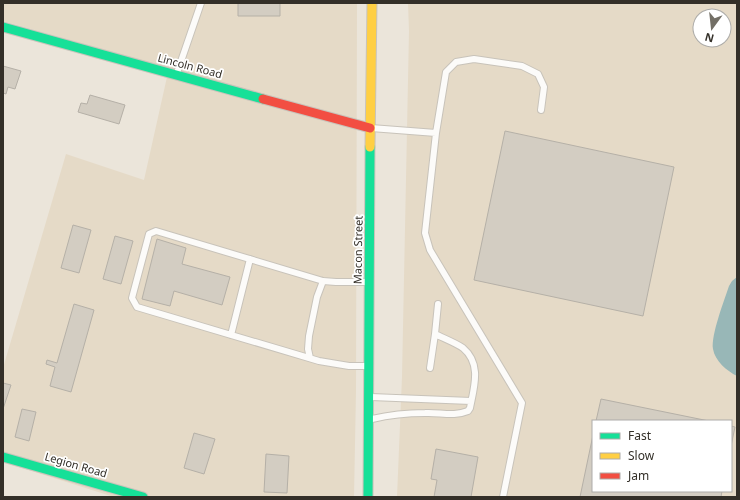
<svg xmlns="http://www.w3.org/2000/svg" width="740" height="500" font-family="'Noto Sans',sans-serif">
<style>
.built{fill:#e5dac7;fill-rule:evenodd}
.water{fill:#98b7b7}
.building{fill:#d3cdc2;stroke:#b5b0a7}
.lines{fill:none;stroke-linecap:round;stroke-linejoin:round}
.lane-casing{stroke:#c8c3ba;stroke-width:8}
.fast-casing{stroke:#c8c3ba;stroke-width:11}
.slow-casing{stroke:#c8c3ba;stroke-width:11}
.jam-casing{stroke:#c8c3ba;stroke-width:11}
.lane{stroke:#fcfbf9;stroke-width:6}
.fast{stroke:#16e098;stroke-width:9}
.slow{stroke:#ffcf43;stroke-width:9}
.jam{stroke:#f24e42;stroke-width:9}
.labels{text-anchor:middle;stroke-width:3.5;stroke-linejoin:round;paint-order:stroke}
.street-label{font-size:11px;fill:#332f28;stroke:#fff}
</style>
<rect width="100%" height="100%" fill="#ebe5da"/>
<path class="built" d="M3,3H357L356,391L354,497H114L3,462V368L66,154L144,180L169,68L3,21Z
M408,3H737V497H397L402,377L409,31ZM700,16H724V40H700ZM593,421H731V491H593Z"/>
<path class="water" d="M737,277V376C727,371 715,361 713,349C711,335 724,301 729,286L732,281Z"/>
<path class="building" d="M238,3H280V16H238Z
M3,66L21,71L15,89L8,87L6,94L3,93Z
M90,95L125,105L119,124L78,112L81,103L87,104Z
M505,131L674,167L643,316L474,280Z
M73,225L91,230L79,273L61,268Z
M115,236L133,241L121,284L103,279Z
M157,239L186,248L182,264L230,277L222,305L174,291L170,306L142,299Z
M74,304L94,310L71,392L50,386L55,367L46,364L47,360L57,363Z
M3,383L11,385L3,409Z
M601,399L709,421H596Z
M22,409L36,412L29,441L15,437Z
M731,426L735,427L731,446Z
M194,433L215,439L204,474L184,468Z
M593,435V491H722L721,497H580Z
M436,449L478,457L471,497H434L437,480L431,479Z
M266,454L289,456L287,493L264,492Z"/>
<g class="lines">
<defs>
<path id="lane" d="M177,73L201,3
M371,128L436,133L446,72L456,62L474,59L522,66L538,74L544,87L541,110
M436,133L425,233L430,250L436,260L522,403L503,497
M231,335L250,259
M310,358L308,349L309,336L317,297L323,281
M368,366H349L319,361L137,307L132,298L149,234L156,231L323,281L336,282H368
M430,368L435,334
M371,397L471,401
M372,419C389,415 407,413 425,413C439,412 454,417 468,411L470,408C474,387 482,364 463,348C456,343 443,338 435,334L438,304"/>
<path id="fast" d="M3,27L263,99
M3,457L143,497
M368,497L370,147"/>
<path id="slow" d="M370,147L372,3"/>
<path id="jam" d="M263,99L370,128"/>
</defs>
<use href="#lane" class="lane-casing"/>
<use href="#fast" class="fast-casing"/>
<use href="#slow" class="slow-casing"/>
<use href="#jam" class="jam-casing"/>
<use href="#lane" class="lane"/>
<use href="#fast" class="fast"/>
<use href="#slow" class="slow"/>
<use href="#jam" class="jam"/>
</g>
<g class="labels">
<g class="street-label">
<text transform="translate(190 66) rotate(15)" y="4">Lincoln Road</text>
<text transform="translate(358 250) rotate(-89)" y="4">Macon Street</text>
<text transform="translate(76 465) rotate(16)" y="4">Legion Road</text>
</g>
</g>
<rect width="740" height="500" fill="none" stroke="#332f28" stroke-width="8"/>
<rect x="592" y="420" width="140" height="72" fill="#ffffff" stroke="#adaca9"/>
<rect x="600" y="433" width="20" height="6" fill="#16e098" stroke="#adaca9"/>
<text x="628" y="440" font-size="12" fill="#332f28">Fast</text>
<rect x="600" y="453" width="20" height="6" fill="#ffcf43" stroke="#adaca9"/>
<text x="628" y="460" font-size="12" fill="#332f28">Slow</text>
<rect x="600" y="473" width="20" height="6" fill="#f24e42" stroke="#adaca9"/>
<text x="628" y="480" font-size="12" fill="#332f28">Jam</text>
<g transform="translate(712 28) rotate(195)"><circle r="19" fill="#ffffff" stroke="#adaca9"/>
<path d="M0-3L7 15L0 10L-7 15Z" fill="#736f66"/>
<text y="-6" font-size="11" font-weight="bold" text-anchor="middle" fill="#332f28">N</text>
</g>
</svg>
